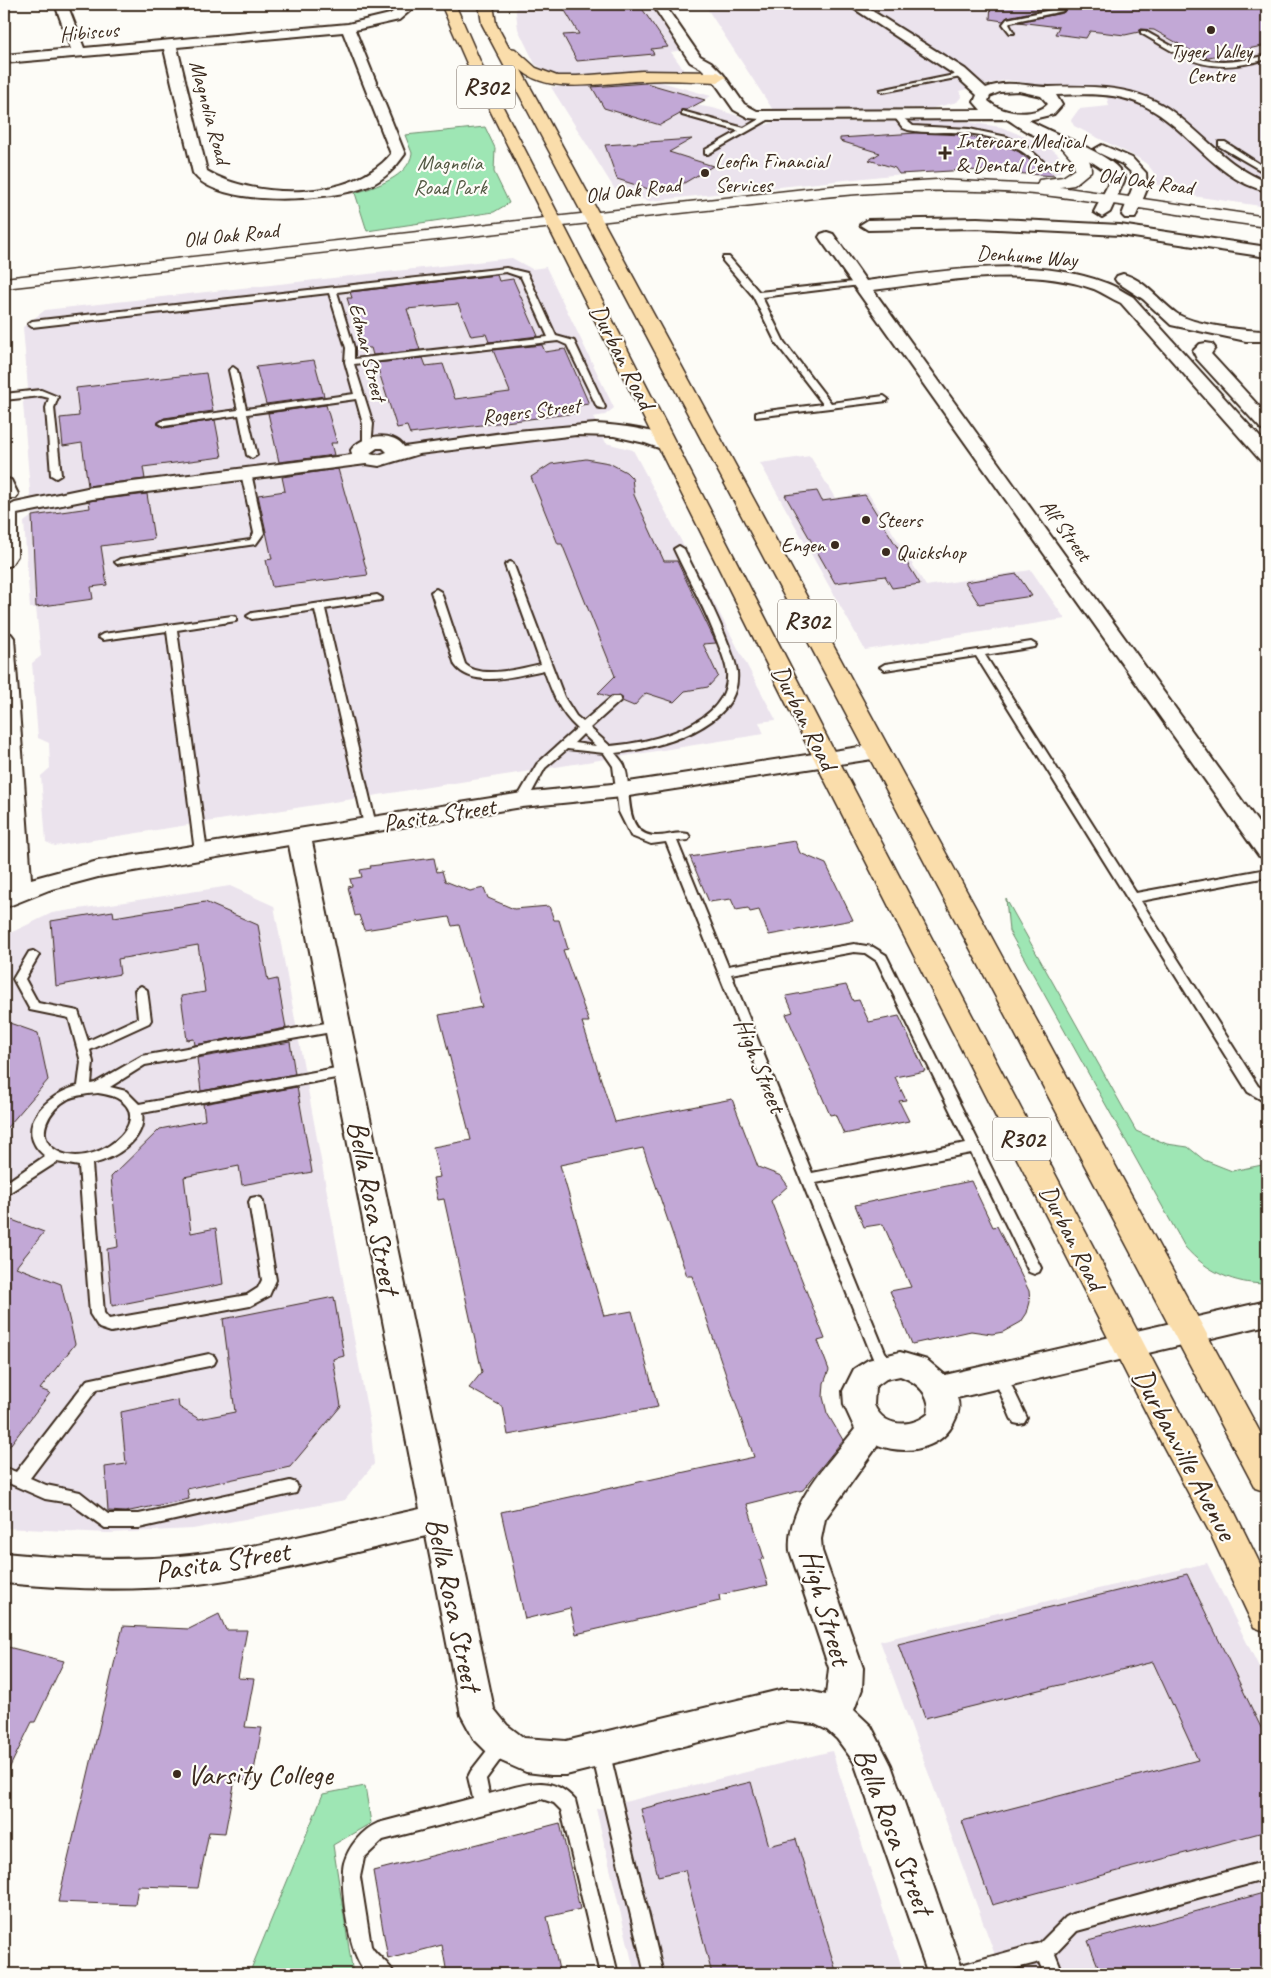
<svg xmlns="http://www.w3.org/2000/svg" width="1271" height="1978" font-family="Caveat,sans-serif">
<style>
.built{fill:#ebe3ed}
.green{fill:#9ee6b4;stroke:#6c8869}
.building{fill:#c2a8d6;stroke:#3b2a1e}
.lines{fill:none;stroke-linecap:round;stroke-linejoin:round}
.service-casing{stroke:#3b2a1e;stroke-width:4}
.minor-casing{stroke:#3b2a1e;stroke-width:4}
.secondary-casing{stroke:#3b2a1e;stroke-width:3}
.primary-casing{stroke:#3b2a1e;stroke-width:3}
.service{fill:#fdfcf7;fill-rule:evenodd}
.minor{fill:#fdfcf7;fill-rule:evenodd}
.secondary{fill:#fdfcf7;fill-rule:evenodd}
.primary{fill:#faddab;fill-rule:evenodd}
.poi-dot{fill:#3b2a1e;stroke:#fdfcf7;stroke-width:2}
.labels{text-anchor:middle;stroke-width:4.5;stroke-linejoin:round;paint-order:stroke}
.far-street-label{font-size:21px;fill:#3b2a1e;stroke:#fdfcf7}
.far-poi-label{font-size:21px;fill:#3b2a1e;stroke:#fdfcf7;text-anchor:start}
.far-park-label{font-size:21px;fill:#545944;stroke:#fdfcf7}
.shield{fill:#fdfcf7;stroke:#75695f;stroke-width:1}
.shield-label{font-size:24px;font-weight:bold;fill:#3b2a1e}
.street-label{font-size:25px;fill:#3b2a1e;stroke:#fdfcf7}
.near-street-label{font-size:30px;fill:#3b2a1e;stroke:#fdfcf7}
.near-poi-label{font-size:30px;fill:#3b2a1e;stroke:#fdfcf7;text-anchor:start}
</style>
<rect width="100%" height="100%" fill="#fdfcf7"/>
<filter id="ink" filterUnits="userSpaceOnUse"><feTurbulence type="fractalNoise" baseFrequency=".02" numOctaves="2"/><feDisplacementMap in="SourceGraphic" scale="10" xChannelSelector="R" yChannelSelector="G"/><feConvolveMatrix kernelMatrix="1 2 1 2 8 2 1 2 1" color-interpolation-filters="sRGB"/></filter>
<g filter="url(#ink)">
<path class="built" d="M515,4H651L682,50L671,52L684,70L585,78L556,77L535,64L518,29Z
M704,4H1267V207L1186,195L1155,184L1154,173L1148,165L1138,158L1074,126L1071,120L1079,109L1109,106L1105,88L1046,86L1006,80L959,91L962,96L957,102L933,108L773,110Z
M654,80L711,96L697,104L700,106L713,108L766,125L776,121L790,120L797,122H869L930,120H954L1001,127L1048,146L1058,154L1065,166L1060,172L1053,175L968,170L892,175L650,201L617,193L551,87Z
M512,258L532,269L546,267L614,408L605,415L593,417L606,443L633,450L776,720L759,722L764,734L55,846L46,842L41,776L50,768L49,743L38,738L32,663L41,656L36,608H30L24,522L32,516L23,403L28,389L23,327L45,310Z
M810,456L835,498L868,493L926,586L1031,570L1065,619L865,650L760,463Z
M230,886L274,906L371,1430L374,1464L345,1500L193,1529L108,1533L4,1528V936L52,913Z
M1207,1563L1267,1683V1974H1002L880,1641Z
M832,1751L904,1974H635L596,1809Z"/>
<path class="green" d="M485,127L495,148L494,172L509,203L494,212L367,231L355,193C375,187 409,177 412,153L405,135Z
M1006,899L1136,1131L1167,1144L1188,1147L1204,1160L1232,1171L1267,1164V1284C1234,1284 1207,1272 1185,1247L1009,931Z
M365,1786L371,1823L333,1845L353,1974H249L323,1794Z"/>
<path class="building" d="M561,4H639L668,47L651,49L654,54L577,61L563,35L579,34Z
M991,4H1267V45L1204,58L1154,30L1141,29L1139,32L1125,35L1090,31L1086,38L1055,34L1059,27L1018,22L1063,13L1065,10L1062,6L1007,17L1003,21L990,19Z
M646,83L705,100L686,110H681L680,114L660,125L604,108L592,87Z
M916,133L963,135L998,142L1019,152L1038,167H1043L1055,176L968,170L899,174L895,168L869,160L880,153L840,141V138Z
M692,139L669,152L713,166L674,189L670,187L661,193L617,179L605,145Z
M497,275L499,281L513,279L538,336L489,342L486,334L471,336L458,304L407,309L420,350L373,355L371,348H363L347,298H352L350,292Z
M542,345L545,352L565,349L589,404L574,406L577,413L410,434L407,426L397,428L376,363L423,358L426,366L443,364L455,399L510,392L493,350Z
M314,360L324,396L266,404L256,367Z
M206,373L213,411L164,418L157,424L164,428L215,420L222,457L143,467L145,479L88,486L82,443L63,446L60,418L79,416L76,388Z
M326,405L337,443H331L334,455L279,462L268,413Z
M586,459L609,463L626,472L632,478L634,495L664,561H677L716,643L703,644L718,676L708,687L685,691L674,702L646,693L634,706L622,701L620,695L609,697L598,693L615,676L562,544H558L531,477L551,464Z
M338,469L368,575L272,587L266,560L272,559L258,495L285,491L282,477Z
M817,491L822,501L865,495L920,584L892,588L885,576L835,583L785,495Z
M147,494L154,539L101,546L107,585L91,587L93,599L36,607L32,516L90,508L89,501Z
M1017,574L1032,596L979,604L965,582Z
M795,841L800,853L826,864L853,920L769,935L759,910L750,912L748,908L736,910L731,899L709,902L690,857Z
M434,858L437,872L442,871L445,881L470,891L484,888L488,898L514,909L549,906L554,920H559L568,949L563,950L589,1022H582L615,1122L732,1099L758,1167L781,1176L788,1186L771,1201L825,1339L818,1341L829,1370L824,1383L823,1397L827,1413L843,1440L803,1490L747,1504L764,1558L760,1560L768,1585L719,1595L720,1601L576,1634L570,1608L525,1619L501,1512L754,1457L692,1276H687L643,1148L560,1165L604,1316L632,1311L658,1407L508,1435L503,1407L469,1388L482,1372L444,1199L438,1200L433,1178L440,1177L433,1147L471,1140L439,1015L482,1007L459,925L452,926L449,917L364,930L359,915L355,916L348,887L352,886L350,879L362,877L360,870L371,868L370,866Z
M205,902L258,925L268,981L277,979L286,1028L195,1045L194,1039L187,1040L181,996L205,992L198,945L118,959L120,974L56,986L51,921L113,911L114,917Z
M846,985L853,1001L859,1000L869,1022L899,1016L925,1071L895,1077L906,1100L899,1101L909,1121L844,1134L835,1114L830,1115L786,1014L793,1012L786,996Z
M4,1021L38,1033L48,1080L4,1131Z
M290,1042L295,1074L201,1091L197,1058Z
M297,1087L312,1172L242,1185L239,1166L184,1177L191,1233L216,1228L223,1284L112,1306L107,1249L118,1247L111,1177L160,1129L205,1120L203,1104Z
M971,1181L993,1227L997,1226L1029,1291L1030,1302L1027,1313L1021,1322L1003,1332L992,1334L971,1331L912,1344L890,1291L911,1287L883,1224L864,1227L855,1205Z
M4,1217L44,1232L16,1267L61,1284L75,1344L40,1389L50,1393L4,1453Z
M334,1297L344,1356L333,1359L341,1406L290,1467L187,1489L189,1499L125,1512L108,1511L105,1467L126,1464L121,1412L178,1400L179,1407L199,1419L235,1412L223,1319Z
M1187,1574L1267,1740V1831L992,1905L962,1821L1198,1760L1153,1662L925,1718L898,1644Z
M219,1614L226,1630H247L238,1678L254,1679L245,1727L262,1728L252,1781L235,1780L225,1833L209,1832L198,1888L138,1886L135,1905L58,1902L123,1626L189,1629Z
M4,1646L64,1661L35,1722H32L4,1779Z
M751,1782L769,1846L796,1839L837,1974H712L685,1870L658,1876L641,1809Z
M560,1823L580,1909L547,1917L560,1974H447L442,1945L388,1959L373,1871Z
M1267,1892V1974H1101L1088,1941Z"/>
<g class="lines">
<defs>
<path id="service" d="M1061,8L1063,11L1011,22L1009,24L1014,33H1010L1003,24L1007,19Z
M1141,31H1145C1196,60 1208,70 1267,55V59C1209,75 1190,62 1141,33Z
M964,73L967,75L966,76L883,92L880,90Z
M682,111L744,128L768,114L775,116L708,154H705V150L739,131L682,115Z
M897,113L913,126L969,129L1007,137L1028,148L1046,164L1039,166C1016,141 984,133 951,132C937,132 923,133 908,130L903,128L893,115Z
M1219,142H1225L1267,169V174L1219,146Z
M723,257H729L759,292L863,281L864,283L860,285L762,297L784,342L831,403L884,396L888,399L887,401L756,417V413L759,412L823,404L776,343L753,296L723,261Z
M506,268L527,273L556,336L574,341L605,407L604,409L597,407L567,345L558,341L354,364L373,424L371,446L363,444V424L356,399L247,414L257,455L252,458L247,455L239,415L164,426L159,423L164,420L238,410L229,370L233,367L237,370L246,409L354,394L345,362L346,348L329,293L32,327L28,324L32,321ZM506,272L521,277L548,337L354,359V348L337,292Z
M41,390L58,397L54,408L61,475L56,478L51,475L46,408L49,398L41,396L4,400V394Z
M246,470L251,473L264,533L256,544L117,564L115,562L120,559L250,540L254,533L241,473Z
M679,546L684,549C699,581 717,613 729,646C732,654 736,663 737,672C742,727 657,749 615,753C618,757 622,761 624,765C633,785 621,832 653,836C665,837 677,831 688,834L690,837L688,840L677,841L728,966L854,944L873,947L886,955L1041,1268L1039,1272L1034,1274L1029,1272L971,1153L816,1183L885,1352L895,1365L893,1369C883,1373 876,1365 872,1356L666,842L651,844L631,836L619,812L613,766L604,753L567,749L545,768L526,803H518L516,800L537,764L577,728C559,712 552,692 544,670C518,675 473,690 455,665L431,592L436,589L441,592L465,664C480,680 522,668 541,664L505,565L510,562L513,563L564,697L576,716L583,722L612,697H620L621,699L620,701L590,728L610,746C649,743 731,725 727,672C726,663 722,654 719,646C707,612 689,581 674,549ZM583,734L596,746L574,743ZM854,952L865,953L877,961L966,1143L812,1173L731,974Z
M377,595L382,598L381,600L325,609L376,825L370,829L364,825L315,610L252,619L247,616L252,613Z
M232,616L236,617V621L177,630L207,852L201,856L195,852L167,631L103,640L98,637L103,634Z
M1031,642L1036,645L1035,647L985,655L1136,893L1267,869V877L1141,901L1258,1086L1267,1092V1103L1248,1092L976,656L885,670L880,667L885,664Z
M33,951L39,955L25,979L38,1003L78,1011L88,1041L138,1018L135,990L141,986L147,990L151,1020L149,1023L90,1050L93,1062L91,1084L95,1083L142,1056L337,1021L342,1023L343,1026L342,1029L337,1031L145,1065L110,1087L126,1091L139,1104L347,1066L352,1068L354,1071L352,1074L347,1076L142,1113C147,1140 114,1159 92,1164L104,1313L109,1319L247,1295L258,1288L262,1280L249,1202L251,1198L256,1197L261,1198L263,1202L276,1280L269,1296L250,1306L111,1332L99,1328L90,1314L79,1166L57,1162L4,1196V1184L45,1156C11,1128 47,1094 78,1086L81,1062L69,1018L30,1010L13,979L29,952ZM98,1093C104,1094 111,1095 117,1098C158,1120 93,1172 57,1151C33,1137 49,1109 68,1099C77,1095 88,1094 98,1093Z
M209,1354L214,1356L216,1360L214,1364L209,1366L97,1389L30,1478L46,1485L80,1492L108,1514H139L290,1481L296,1483L298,1488L296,1493L139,1528H105L70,1503L45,1499L4,1481V1467L16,1472L87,1380Z
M1000,1370L1005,1372L1007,1376L1027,1418L1024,1423L1019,1424L1014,1423L1011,1418L993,1376L995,1372Z
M502,1737L508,1739L511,1745L486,1779L489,1794C522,1786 549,1771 575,1800L618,1974H600L561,1810L554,1803L542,1799L383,1840L364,1858L360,1877L371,1946C377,1957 390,1963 394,1974C388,1974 378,1976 371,1974C349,1968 339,1882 344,1863C349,1846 362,1830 378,1823L473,1798L468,1777L471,1771L496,1739Z
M600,1742L606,1744L609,1750L663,1974H645L591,1750L594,1744Z
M1267,1861V1879L1077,1931L1055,1954L1063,1974H1045L1040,1962L994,1974H952L954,1967L961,1965L1040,1943L1066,1917L1072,1914Z"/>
<path id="minor" d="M55,4H67L84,48L348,24L390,14L404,4H418L399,20L355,30L405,154C395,168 385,179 369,186C333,201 217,209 193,173L164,49L4,63V55L71,49ZM343,32L391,154C353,201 256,200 207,171L177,47Z
M652,4H664L700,56L711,62L723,74L744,104L757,111L981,110L974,102L977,95L955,75L847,4H861L965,69L986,88C1008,79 1027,87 1049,87C1093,86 1137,85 1173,112C1208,138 1225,165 1267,182V191C1214,180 1190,128 1143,105C1116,92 1085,94 1056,95L1062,105L1054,114L1029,120C1052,135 1118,154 1125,179L1110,212L1102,217L1094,212L1111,179C1106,163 1050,143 1034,135C1024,131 1015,124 1007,119L771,120L749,118L734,110L713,80L701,68L690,62ZM1019,91L1041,96L1048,104C1034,118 1002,114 988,101L990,96L1000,92Z
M1102,145L1132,158L1146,173L1147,189L1135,218H1125L1122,215L1132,189V173L1122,164L1097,152L1095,149Z
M977,218L1120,225L1267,247V257L1120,235L977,228L868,230L860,225L868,220Z
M827,232L833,234L866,281C943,271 1031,255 1106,283C1115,286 1124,292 1133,297L1267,445V462L1260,460L1121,303C1112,299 1103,293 1094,289C1029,265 941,281 873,290L1267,835V859L1259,856L821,240L819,237L821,234Z
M1123,274C1145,280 1158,300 1176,313C1192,325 1247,331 1267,331V341H1246L1171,325L1143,299L1117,282L1115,279L1117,276Z
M1206,343L1212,344L1215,348L1211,354L1267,415V430L1261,429L1197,359L1193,351L1200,344Z
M595,424C615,425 667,429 679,447L676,451L670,452L645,443L614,436L576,435L419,454L379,466L366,464L92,499L17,514V556L11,565L4,567V509L15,503L92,487L352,455L351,450C361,435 393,430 404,447L517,431ZM377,448H383L387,452L379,455L370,453Z
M4,478L11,480L18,494L16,498H4Z
M4,632L11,634L14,638L31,879L98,861L522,793L622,783L879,744L887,746L890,751L887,756L879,758L622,797L522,807L312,842L494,1709L507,1725L524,1738L566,1741L784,1689H800L826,1695L829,1668L790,1551C786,1504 828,1464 855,1429L844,1405L843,1391L854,1369L868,1360L900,1352L927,1360L945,1375L1267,1301V1325L957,1398C960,1406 959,1412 955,1420C943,1449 906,1456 878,1445L825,1519L821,1539L822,1551L863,1668L862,1689L854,1710L871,1726L891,1765L964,1974H928L854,1762L837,1739L827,1730L815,1724L784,1721L566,1775H551L526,1772L492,1757L474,1739L461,1715L426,1536C347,1553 270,1576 190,1585C129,1591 65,1589 4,1583V1553C66,1559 128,1562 190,1555C268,1547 344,1525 420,1509L289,845L98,877L49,890L4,908V891L8,889L4,815ZM900,1376C917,1382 932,1395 928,1414C911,1428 884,1428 874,1405L875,1387L886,1379Z"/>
<path id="secondary" d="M1068,140C1080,143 1092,158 1091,171L1074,185L1060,187L1267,217V227C1189,217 1112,202 1034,194C960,188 888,190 814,198L4,288V278L832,186L937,180L1037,185L1039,180L1063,177L1075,169L1073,160L1060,145Z"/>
<path id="primary" d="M441,4H455L483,68L838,759L1185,1422L1234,1511L1267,1578V1632L1254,1627L1210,1533L1161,1442L814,759L469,68Z
M479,4H493L496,24L509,48L515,49L536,68L557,76H577L642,71L718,72L726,77L718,82C692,81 666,79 641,81C606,82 550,96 521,70L1267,1445V1492L1255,1488L482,24Z"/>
</defs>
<use href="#service" class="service-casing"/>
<use href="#minor" class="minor-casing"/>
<use href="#secondary" class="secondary-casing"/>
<use href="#primary" class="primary-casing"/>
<use href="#service" class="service"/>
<use href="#minor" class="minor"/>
<use href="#secondary" class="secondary"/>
<use href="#primary" class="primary"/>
</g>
</g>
<g class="poi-dot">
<circle cx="1211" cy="30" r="5"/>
<path d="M942.5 145.5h5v5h5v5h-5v5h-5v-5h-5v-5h5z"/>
<circle cx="705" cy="173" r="5"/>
<circle cx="866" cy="520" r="5"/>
<circle cx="835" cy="545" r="5"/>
<circle cx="886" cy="552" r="5"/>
<circle cx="177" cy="1774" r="5"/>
</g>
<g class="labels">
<g class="far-street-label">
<text transform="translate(89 32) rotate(-5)" y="7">Hibiscus</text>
<text transform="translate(210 112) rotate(75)" y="7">Magnolia Road</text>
<text transform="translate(1146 181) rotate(8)" y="7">Old Oak Road</text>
<text transform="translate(633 190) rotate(-7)" y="7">Old Oak Road</text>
<text transform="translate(231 235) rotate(-6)" y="7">Old Oak Road</text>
<text transform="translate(1027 256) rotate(4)" y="7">Denhume Way</text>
<text transform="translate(368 352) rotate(76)" y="7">Edmar Street</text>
<text transform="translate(531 411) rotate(-7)" y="7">Rogers Street</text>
<text transform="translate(1066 530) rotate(54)" y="7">Alf Street</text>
</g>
<g class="far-poi-label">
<text x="1211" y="58" text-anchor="middle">Tyger Valley<tspan x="1211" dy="24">Centre</tspan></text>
<text x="956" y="148">Intercare Medical<tspan x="956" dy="24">&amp; Dental Centre</tspan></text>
<text x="715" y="168">Leofin Financial<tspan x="715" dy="24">Services</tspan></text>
<text x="876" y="527">Steers</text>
<text x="825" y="552" text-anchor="end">Engen</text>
<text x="896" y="559">Quickshop</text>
</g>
<g class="far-park-label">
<text x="450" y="170">Magnolia<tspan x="450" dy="24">Road Park</tspan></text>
</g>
<g class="shield">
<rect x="457" y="65.5" width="58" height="43" rx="4"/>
<rect x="778" y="599.5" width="58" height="43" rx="4"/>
<rect x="993" y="1117.5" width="58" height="43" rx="4"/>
</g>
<g class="shield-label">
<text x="486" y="95">R302</text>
<text x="807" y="629">R302</text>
<text x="1022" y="1147">R302</text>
</g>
<g class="street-label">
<text transform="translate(623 356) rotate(63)" y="9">Durban Road</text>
<text transform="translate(805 717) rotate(63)" y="9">Durban Road</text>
<text transform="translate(439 814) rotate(-9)" y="9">Pasita Street</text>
<text transform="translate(761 1065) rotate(68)" y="9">High Street</text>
<text transform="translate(1073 1237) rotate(63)" y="9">Durban Road</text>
</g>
<g class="near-street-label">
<text transform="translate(374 1207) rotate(79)" y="10">Bella Rosa Street</text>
<text transform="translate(1185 1454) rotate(62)" y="10">Durbanville Avenue</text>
<text transform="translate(222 1561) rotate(-9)" y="10">Pasita Street</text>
<text transform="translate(454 1604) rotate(78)" y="10">Bella Rosa Street</text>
<text transform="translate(826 1607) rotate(74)" y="10">High Street</text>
<text transform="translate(894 1831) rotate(69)" y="10">Bella Rosa Street</text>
</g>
<g class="near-poi-label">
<text x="187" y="1784">Varsity College</text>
</g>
</g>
<rect width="1271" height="1978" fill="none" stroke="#fdfcf7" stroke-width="20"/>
<rect x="10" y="10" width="1251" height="1958" fill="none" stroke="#3b2a1e" stroke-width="2" filter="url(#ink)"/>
</svg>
